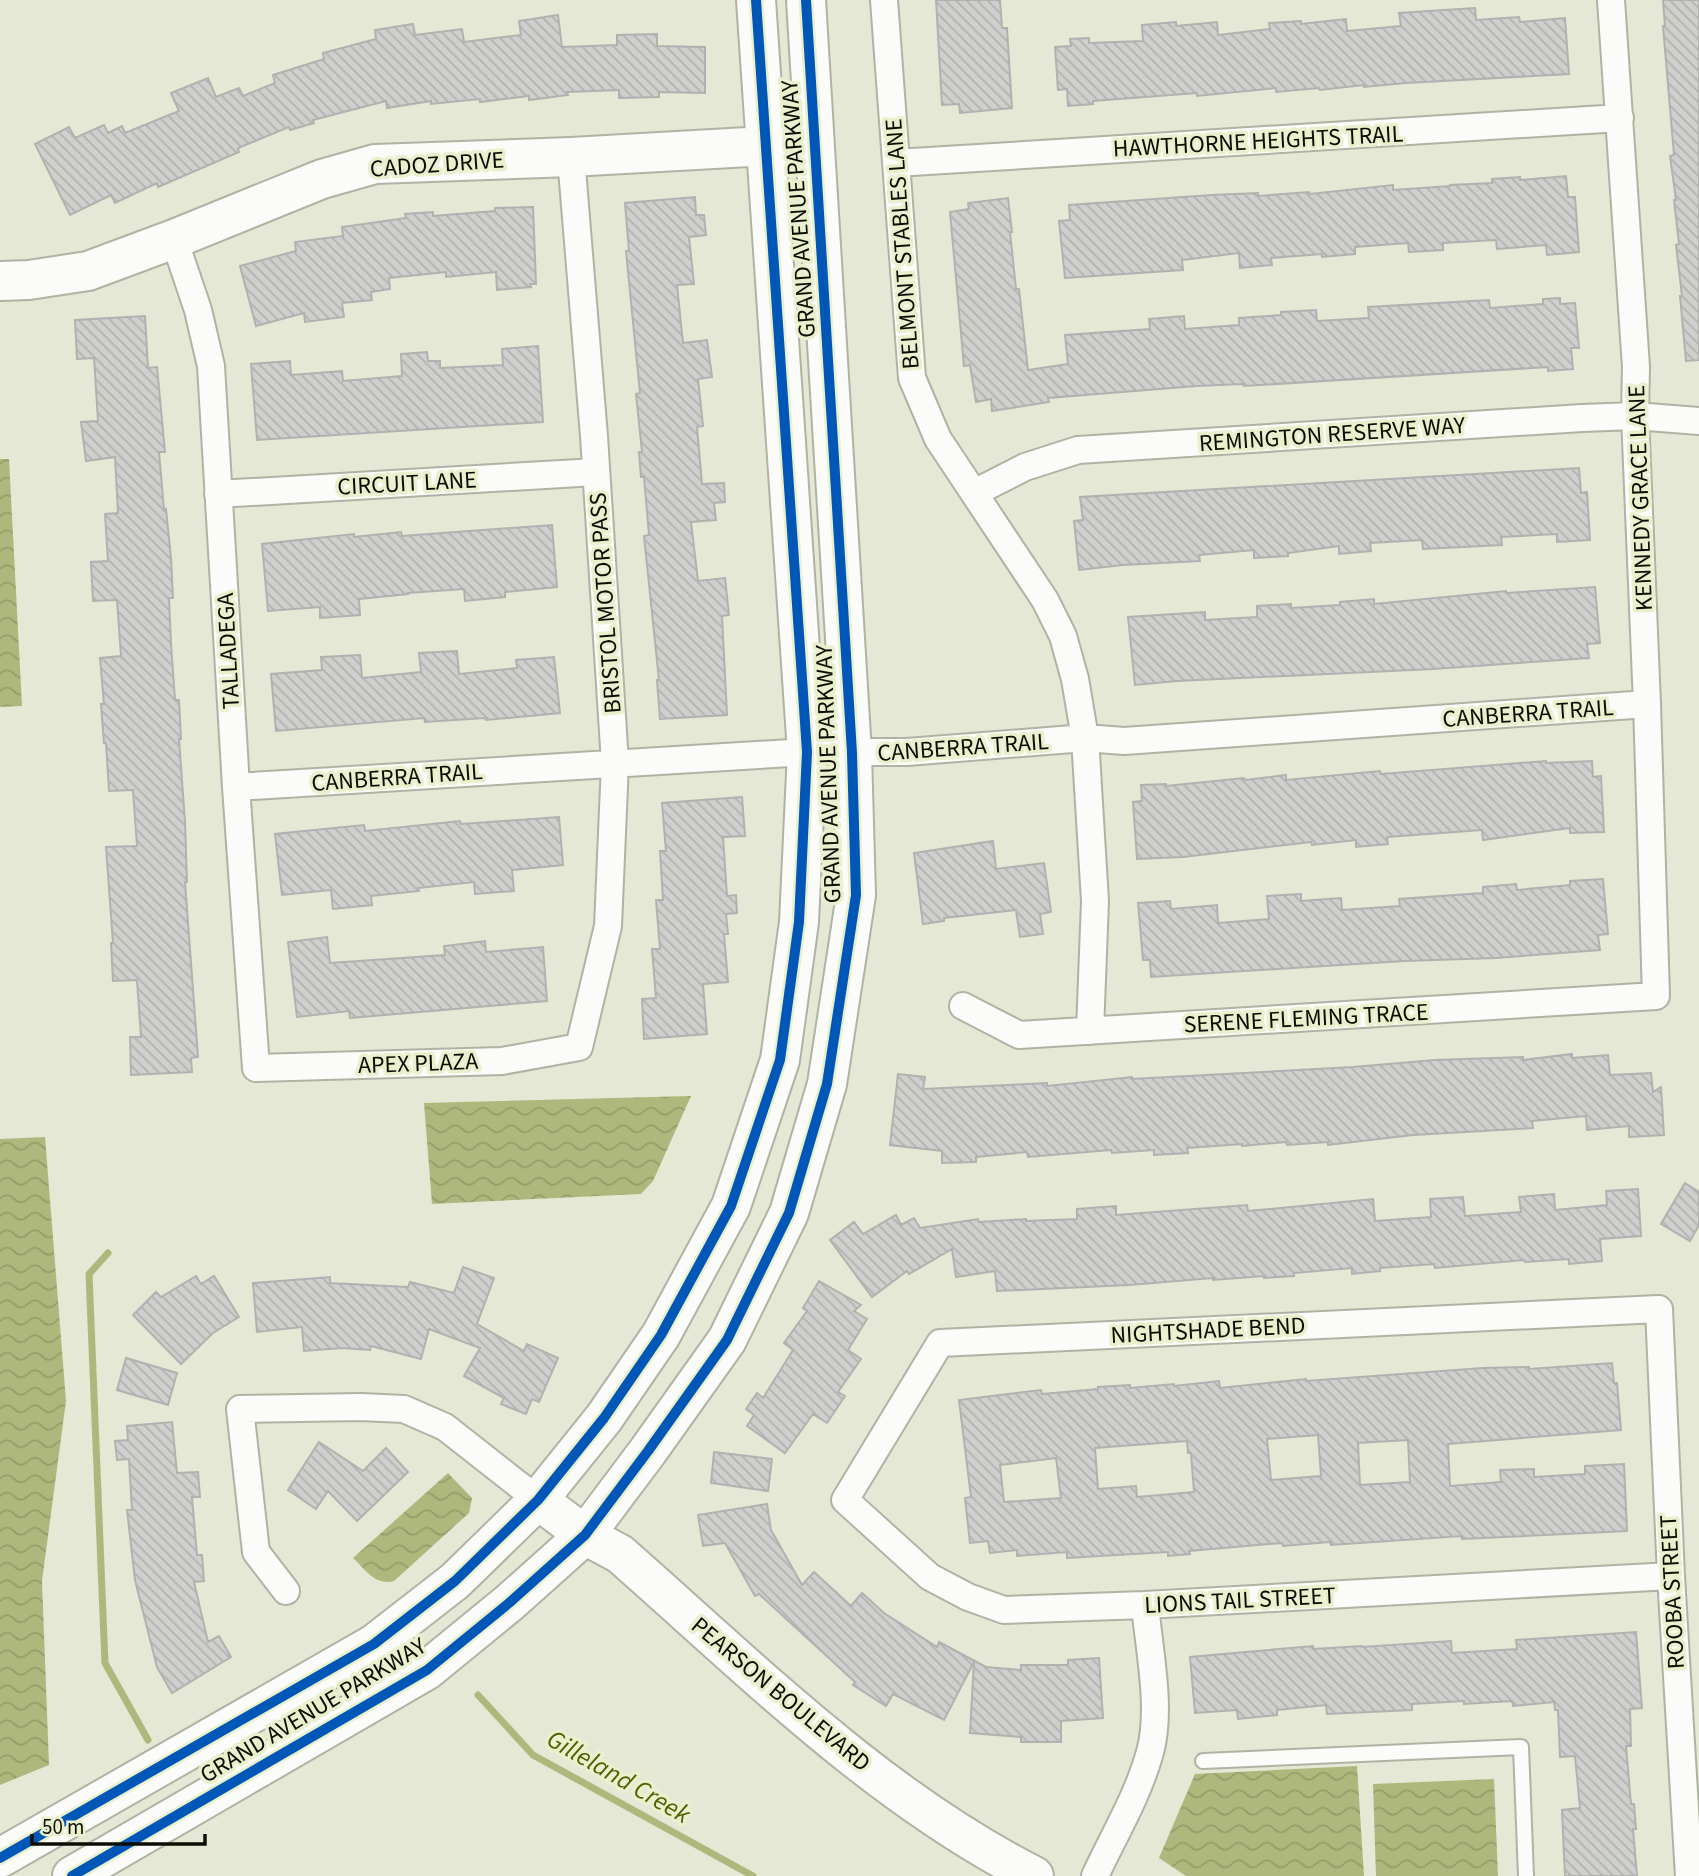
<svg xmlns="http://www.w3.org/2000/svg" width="1699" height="1876" font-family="'Source Sans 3',sans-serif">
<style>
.water{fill:url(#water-waves)}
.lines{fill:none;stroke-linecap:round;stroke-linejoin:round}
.stream{stroke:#afb87c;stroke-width:7}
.building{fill:url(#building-back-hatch);stroke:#b1b2af;stroke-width:2;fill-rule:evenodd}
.lane-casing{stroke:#afb3a4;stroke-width:18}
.street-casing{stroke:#afb3a4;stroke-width:30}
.secondary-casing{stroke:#afb3a4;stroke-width:42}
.lane{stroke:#fbfcf9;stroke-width:14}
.street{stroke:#fbfcf9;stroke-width:26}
.secondary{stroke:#fbfcf9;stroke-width:38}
.cycleway-casing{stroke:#e9f0cd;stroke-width:15}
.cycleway{stroke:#0057b8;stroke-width:10}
.labels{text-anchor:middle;stroke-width:7;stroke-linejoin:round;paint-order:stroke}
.street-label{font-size:24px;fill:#0c0e04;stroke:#e9f0cd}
.water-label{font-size:26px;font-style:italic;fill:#555e00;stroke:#e9f0cd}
</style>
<defs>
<pattern id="water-waves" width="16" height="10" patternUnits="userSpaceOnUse" patternTransform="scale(1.75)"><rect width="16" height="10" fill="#afb87c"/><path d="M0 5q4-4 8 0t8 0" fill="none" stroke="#959d6a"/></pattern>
<pattern id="building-back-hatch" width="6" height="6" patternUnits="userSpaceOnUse" patternTransform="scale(1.75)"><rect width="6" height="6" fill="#cfd0ce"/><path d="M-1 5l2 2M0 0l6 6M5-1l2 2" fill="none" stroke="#b1b1af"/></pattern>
</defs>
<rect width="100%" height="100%" fill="#e4e8d5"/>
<path class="water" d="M0,459H9L22,706L0,707Z
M691,1096L653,1181L641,1194L432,1204L424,1103Z
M45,1137L66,1401L42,1581L49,1765L0,1785V1139Z
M448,1473L472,1498L469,1513L394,1581C375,1586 366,1570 353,1558Z
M1357,1766L1364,1876H1186L1159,1858L1195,1774Z
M1494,1779L1498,1876H1376L1373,1784Z"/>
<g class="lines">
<path class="stream" d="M108,1253L89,1274L105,1663L148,1740
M478,1695L533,1755L753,1876"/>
</g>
<path class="building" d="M936,0H1000L1002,28H1007L1012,108L960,113L959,104L942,105Z
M1663,0H1699V360L1686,361L1680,296H1682L1676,245L1679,244L1674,200H1676L1670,156L1674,155L1663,26H1665Z
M1475,8L1476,20L1519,17L1520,22L1565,18L1569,74L1406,83L1364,87V85L1320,90L1319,88L1276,92V88L1197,96V93L1093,101V104L1068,106L1067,89L1058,90L1055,47L1071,46L1070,39L1089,38V43L1143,41L1142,25L1176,22V26L1217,22L1218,35L1270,29L1269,23L1301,21V24L1346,19L1347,31L1401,26L1399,13Z
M558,15L562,47L617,45V35L657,34V46L705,47V93L659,92V97L619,98V90L567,92L568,95L529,100V96L480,102V99L431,104V101L387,108L386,101L313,120L314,123L290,130L289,127L238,148L239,152L158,187L157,183L115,203L111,195L70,215L35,144L69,127L75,138L104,125L108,133L122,126L125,133L179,111L171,93L208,78L216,97L239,88L243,96L275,83L273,75L324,59L323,53L376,39L375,30L413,24L415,35L462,29L464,42L521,35L519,21Z
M1566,176L1568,197H1575L1579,252L1547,255L1546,245L1497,249L1496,240L1443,243V250L1409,252L1408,243L1355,247V254L1322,257V254L1271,258L1272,265L1240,268L1239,253L1182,260L1183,270L1065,278L1059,221L1070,220L1069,205L1212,195L1258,193V196L1309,192L1310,194L1393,185V190L1450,186V185L1492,183V179L1520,177V180Z
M695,197L696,215H704L706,235L689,237L694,284L677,285L683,343L707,340L712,377L698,379L703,426L697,427L702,484L724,483L725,502L714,503L716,520L691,522L698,581L725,578L729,615L722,616L727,715L660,719L657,680H659L644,536L649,535L644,477H641L639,452H642L636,394L640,393L626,251H629L625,203Z
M1008,198L1012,232H1010L1016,289H1019L1028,370L1068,364L1065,335L1150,329L1149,319L1184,316L1185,329L1239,325V318L1281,315V312L1316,310L1317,321L1369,318L1368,307L1489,300L1490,308L1543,304V299L1560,298V304L1575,303L1579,348H1571L1573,369L1548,371V367L1244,386L1243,384L1197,386L1048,398L1049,402L992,411L991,399L976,402L970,365L964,366L950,212L969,209L968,203Z
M533,207L536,284H530L531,287L497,290L496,272L446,277V272L389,278L390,289L371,292L372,300L342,303L344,317L305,322L304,313L256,326L240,266L296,251L295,242L343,236L342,227L406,218L405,214L433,212V216L495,211V208Z
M145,316L148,368L157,367L165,452H159L164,510L166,509L171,558L173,598H169L171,644L175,700H179L181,739H179L185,822L187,882H185L198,1057L191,1058L192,1072L131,1075L130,1037H141L137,980L113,981L111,943H113L106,847L137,846L133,790L109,791L106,743H104L101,704H104L100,658L121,656L117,600L93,601L91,562L108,561L105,514L118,513L115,457L86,461L81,422L98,421L94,358L77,359L75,320Z
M538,346L543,422L257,440L251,364L290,361L291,375L342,371L343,381L402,376L401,354L427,352L428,361H440V368L503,365L502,349Z
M1579,468L1581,493L1587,492L1590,540L1557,542V534L1501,537L1502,545L1423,549L1422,540L1370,543L1371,551L1339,554V546L1288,553V556L1254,558V550L1199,555L1200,561L1123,565L1079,570L1074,521L1083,520L1080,497Z
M552,525L557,587L505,592V597L465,601L464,589L408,593V594L359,599L360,615L320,618V607L268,611L262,544L354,534V537L401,532L402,536Z
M1595,587L1600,643L1587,644L1589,658L1433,669L1177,681L1135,685L1128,617L1205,612V620L1257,617V606L1291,604V608L1340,605V602L1374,599V604L1506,591V593Z
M457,651L459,674L517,668L516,660L554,657L560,713L486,720L485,718L425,722L424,718L276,731L271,674L322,670L321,657L360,655L362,678L421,672L419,653Z
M1546,761V763L1592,761L1593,777L1601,776L1604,832L1570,833V828L1483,840L1482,830L1387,837L1388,844L1356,847V840L1312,845L1311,842L1183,857L1137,859L1133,802L1142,801L1141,785L1166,784V786L1244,778L1245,780L1286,775V780L1380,771L1381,774Z
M742,797L745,836L723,837L727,896L736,895L737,913L726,914L728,934H724L728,982L703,984L707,1034L644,1039L642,999L656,998L652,949H660L656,900H663L660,851H666L662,803Z
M559,817L563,865L512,870L514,891L475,894L474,882L418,888L419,891L371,896L372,905L333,909L331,890L282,895L275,834L364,825L365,831L460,821L461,824Z
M993,841L996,869L1044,863L1051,912L1040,914L1043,934L1020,937L1016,910L944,918V921L923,924L914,853Z
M1603,879L1608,934L1598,935L1600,950L1496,958L1404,961L1151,977L1150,960H1143L1138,903L1170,901L1171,909L1217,905L1218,923L1269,919L1267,896L1301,894V901L1341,898L1342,910L1400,906L1399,899L1483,893V887L1516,884L1517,890L1570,885V881Z
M327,937L330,963L445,955L444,946L485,941L486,952L543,947L547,1001L350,1018L349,1011L297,1017L288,942Z
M1572,1054V1058L1608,1055L1610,1075L1651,1073L1653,1092L1661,1087L1664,1135L1629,1137V1126L1587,1130L1586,1116L1532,1121L1533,1128L1413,1135L1328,1145V1142L1287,1145L1286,1142L1242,1146V1144L1187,1148L1188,1153L1154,1155V1150L1112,1153L1111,1150L1028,1157L1027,1152L976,1157V1162L942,1163V1151L890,1145L898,1074L925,1077L923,1089L1047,1083V1086L1132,1077V1079L1353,1067L1435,1060L1523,1057V1060Z
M1685,1183L1699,1192V1225L1690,1241L1661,1224Z
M1638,1189L1641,1236L1600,1239L1602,1261L1569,1264V1259L1525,1262L1524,1260L1435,1268L1434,1264L1380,1268V1271L1352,1274V1268L1294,1273V1276L1264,1278V1276L1213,1280V1278L1129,1285L997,1291L995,1271L956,1277L952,1249L909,1274L907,1271L872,1297L830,1240L854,1222L863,1234L896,1215L901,1225L914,1218L920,1228L978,1219L979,1222L1026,1219V1221L1077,1219V1209L1116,1206V1215L1247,1205L1248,1211L1373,1199L1375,1221L1431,1217L1430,1199L1463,1197L1465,1216L1521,1212L1519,1197L1554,1194L1555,1210L1607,1205L1606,1191Z
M463,1267L494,1278L477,1324L524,1351L527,1344L558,1358L539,1402L532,1399L526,1414L501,1404L504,1398L464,1376L480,1348L429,1329L421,1359L371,1346L370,1350L342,1348L304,1351L302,1327L257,1332L253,1283L330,1277V1283L408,1287L410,1282L454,1293Z
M196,1276L201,1284L214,1276L239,1317L213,1333L181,1364L133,1315L156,1292L161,1297Z
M819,1281L861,1305L854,1311L867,1319L848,1350L861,1359L838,1392L845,1396L827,1423L813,1414L785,1453L747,1426L754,1415L746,1409L757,1393L763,1398L793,1350L784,1343L807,1311L803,1308Z
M126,1358L177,1373L168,1405L117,1390Z
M1612,1363L1614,1383H1617L1621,1430L1448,1444L1450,1486L1501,1482L1500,1470L1534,1469V1477L1585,1474V1466L1624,1464L1627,1531L1462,1539V1536L1331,1545L1330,1542L1283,1546L1282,1543L1189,1551L1190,1554L1168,1556V1552L1067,1558V1552L1017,1556V1550L990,1553L988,1541L970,1543L965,1498L971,1497L959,1400L1041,1390L1042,1394L1098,1389V1387L1130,1385V1388L1174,1384V1386L1219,1381L1220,1388L1306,1379V1381L1483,1368L1529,1367V1369ZM1318,1435L1321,1476L1271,1480L1267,1439ZM1408,1440L1410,1482L1360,1485L1358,1443ZM1187,1441L1188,1453H1191L1194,1492L1137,1497L1136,1486L1098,1489L1095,1448ZM1056,1458L1061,1498L1004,1502L1000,1465Z
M172,1422L177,1473L198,1472L200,1497H192L197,1555H202L204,1581L194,1582L208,1642L219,1636L231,1657L172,1693L157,1667L135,1580L127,1510H132L129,1459L117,1460L115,1441L128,1440L127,1426Z
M319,1442L363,1471L386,1448L408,1472L357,1521L328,1491L316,1509L288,1490Z
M714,1452L772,1459L768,1491L711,1483Z
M767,1504L771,1530L802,1585L814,1572L851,1606L862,1593L884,1613L937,1647L939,1642L986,1667L1021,1670V1665H1068V1660L1099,1658L1103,1718L1061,1721V1742H1021V1737L970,1733L974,1662L944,1720L893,1694L886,1706L853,1685L855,1682L759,1594L755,1596L725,1543L703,1546L698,1515Z
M1636,1632L1642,1708L1630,1709L1631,1746H1626L1631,1804H1634L1636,1829H1633L1637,1876H1565L1562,1810L1580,1808L1575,1756L1560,1757L1558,1710H1555L1554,1702L1513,1706L1512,1701L1464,1704V1701L1412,1704V1710L1327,1714L1326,1705L1277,1710V1715L1238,1719L1237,1710L1195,1713L1190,1657L1313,1646V1649L1362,1646V1647L1451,1641L1452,1653L1517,1649L1516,1640Z"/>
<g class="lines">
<defs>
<path id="lane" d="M1203,1761L1521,1747L1526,1876"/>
<path id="street" d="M884,0L912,378L938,439L1045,600L1063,636L1075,679L1085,738L1095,901L1090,1031
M896,163L1620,118
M174,239L198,310L211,366L236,787L256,1068L502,1061L579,1047L608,926L615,763L594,436L571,157
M974,493L1025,467L1078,450L1582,418L1635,416L1699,421
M218,494L596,472
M236,787L807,752H907L1085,738L1124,741L1647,704
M963,1006L1019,1035L1656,996L1647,704L1635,416L1636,367L1611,0
M1671,1576L1145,1605L1004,1610L968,1597L930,1577L845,1500L940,1343L1659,1309L1671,1576L1689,1876
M286,1591L256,1552L240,1409L361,1407L404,1409L445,1427L538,1500
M1095,1876C1114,1835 1138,1796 1150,1752C1162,1709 1149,1650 1145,1605"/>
<path id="secondary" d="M0,281L29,280L88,271L174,239L322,179L375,164L571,157L766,146
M538,1500L585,1535L620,1554C751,1669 877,1796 1034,1876
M0,1858L374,1644L455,1581L538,1500L604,1418L661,1335L731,1206L780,1060L799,922L807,752L756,0
M72,1876L427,1670L509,1603L585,1535L648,1451L727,1340L789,1213L827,1084L856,895L852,753L806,0"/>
</defs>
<use href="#lane" class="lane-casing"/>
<use href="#street" class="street-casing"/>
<use href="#secondary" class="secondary-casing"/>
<use href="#lane" class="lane"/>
<use href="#street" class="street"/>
<use href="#secondary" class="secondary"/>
<defs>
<path id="cycleway" d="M0,1858L374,1644L455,1581L538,1500L604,1418L661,1335L731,1206L780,1060L799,922L807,752L756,0
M72,1876L427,1670L509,1603L585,1535L648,1451L727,1340L789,1213L827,1084L856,895L852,753L806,0"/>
</defs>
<use href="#cycleway" class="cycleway-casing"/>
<use href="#cycleway" class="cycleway"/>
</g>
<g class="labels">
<g class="street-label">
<text transform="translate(1258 141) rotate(-3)" y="8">HAWTHORNE HEIGHTS TRAIL</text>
<text transform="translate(437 164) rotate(-4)" y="8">CADOZ DRIVE</text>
<text transform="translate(798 209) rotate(-94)" y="8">GRAND AVENUE PARKWAY</text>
<text transform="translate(902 244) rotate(-94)" y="8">BELMONT STABLES LANE</text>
<text transform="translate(1332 434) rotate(-4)" y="8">REMINGTON RESERVE WAY</text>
<text transform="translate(407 483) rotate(-3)" y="8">CIRCUIT LANE</text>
<text transform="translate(1640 498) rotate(-92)" y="8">KENNEDY GRACE LANE</text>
<text transform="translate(605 603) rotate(-94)" y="8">BRISTOL MOTOR PASS</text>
<text transform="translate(228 651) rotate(-93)" y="8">TALLADEGA</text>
<text transform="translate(1528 713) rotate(-4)" y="8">CANBERRA TRAIL</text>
<text transform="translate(963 747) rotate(-4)" y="8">CANBERRA TRAIL</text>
<text transform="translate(828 774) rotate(-92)" y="8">GRAND AVENUE PARKWAY</text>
<text transform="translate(397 777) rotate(-4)" y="8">CANBERRA TRAIL</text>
<text transform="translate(1306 1018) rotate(-3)" y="8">SERENE FLEMING TRACE</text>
<text transform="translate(418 1063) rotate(-2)" y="8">APEX PLAZA</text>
<text transform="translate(1208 1330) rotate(-3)" y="8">NIGHTSHADE BEND</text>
<text transform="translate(1672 1592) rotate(-93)" y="8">ROOBA STREET</text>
<text transform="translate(1240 1600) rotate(-3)" y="8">LIONS TAIL STREET</text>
<text transform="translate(781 1694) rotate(40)" y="8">PEARSON BOULEVARD</text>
<text transform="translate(313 1710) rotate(-31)" y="8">GRAND AVENUE PARKWAY</text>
</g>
<g class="water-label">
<text transform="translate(619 1776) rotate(30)" y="9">Gilleland Creek</text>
</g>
</g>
<path d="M32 1834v10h173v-10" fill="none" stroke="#0c0e04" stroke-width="3.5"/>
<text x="42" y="1834" font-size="21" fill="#0c0e04" stroke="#e9f0cd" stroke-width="5" paint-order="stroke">50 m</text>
</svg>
